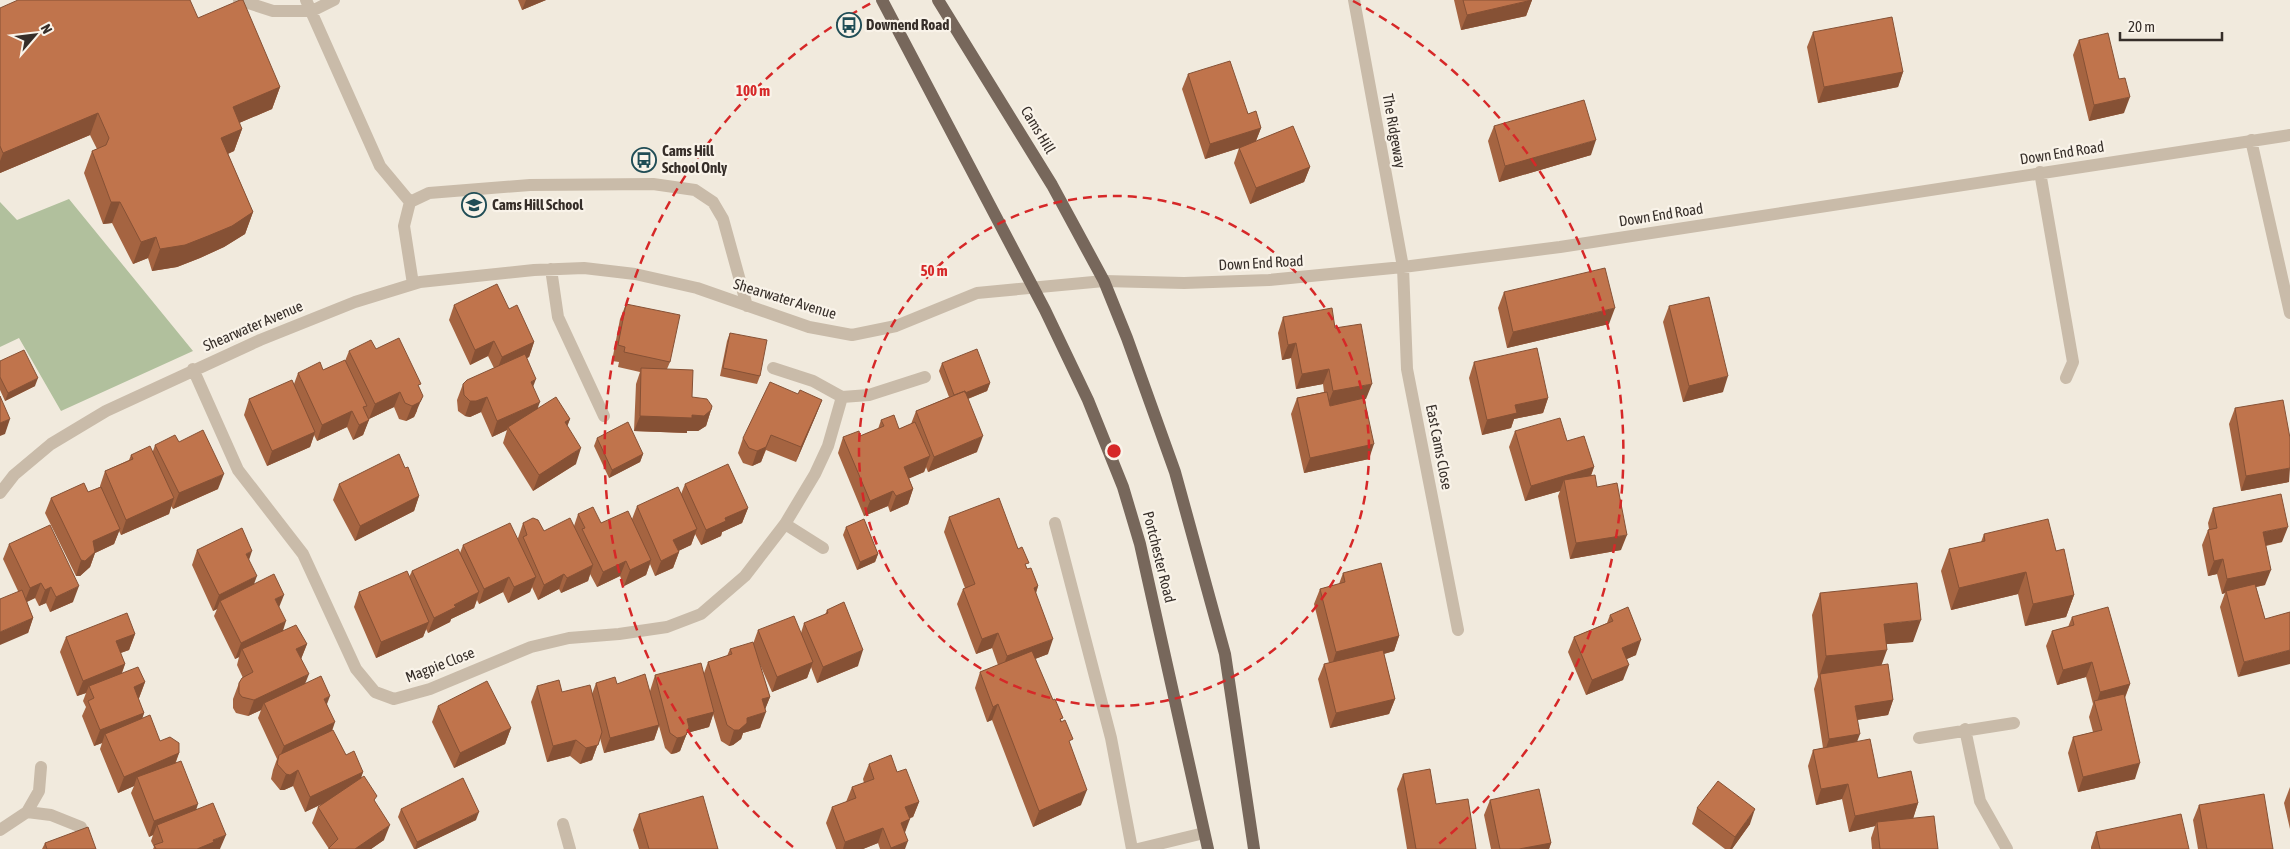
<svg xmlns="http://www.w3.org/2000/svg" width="2290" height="849" font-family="'Asap Condensed',sans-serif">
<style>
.green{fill:#b1c09d}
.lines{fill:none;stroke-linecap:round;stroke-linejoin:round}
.minor{stroke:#c9bba9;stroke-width:12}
.major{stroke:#77675b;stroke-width:12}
.wall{fill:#a56441}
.shaded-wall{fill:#865135}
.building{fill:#c0744c;stroke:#865135}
.ring{fill:none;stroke:#d62828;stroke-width:2.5;stroke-dasharray:9 6}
.labels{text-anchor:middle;stroke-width:4.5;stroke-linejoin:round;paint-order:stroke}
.poi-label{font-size:15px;font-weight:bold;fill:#362e29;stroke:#f9f3e9;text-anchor:start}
.street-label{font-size:15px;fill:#362e29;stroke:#f9f3e9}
.centre{fill:#d62828;stroke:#f9f3e9;stroke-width:2.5}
.ring-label{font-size:15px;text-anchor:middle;font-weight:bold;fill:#d62828;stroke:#f9f3e9;stroke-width:4.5;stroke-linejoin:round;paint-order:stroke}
</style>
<rect width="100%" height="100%" fill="#f1eadd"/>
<path class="green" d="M69,199L193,351L61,411L19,338L0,347V202L17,220Z"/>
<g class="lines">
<path class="minor" d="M239,0L273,11H312L334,0
M306,0L380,166L410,202
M1354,0L1403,267L1407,369L1458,630
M2251,140L2290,313
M2040,172L2073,362L2066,378
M551,269L558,317L604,416
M413,284L404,226L410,202L429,193L530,185L653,184L695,190L713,202L723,219L747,306
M773,368L813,381L842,397L869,395L925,377
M193,369L238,470L303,554L356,669L375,692L394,699L430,689L531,647L569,638L619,634L667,627L701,614L745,576L785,524L815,474L828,446L842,397
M0,493L14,475L51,444L106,411L260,340L355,302L420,282L534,270L584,268L635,274L697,288L809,327L852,335L896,326L977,293L1104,281L1184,283L1269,280L1403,267L1560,247L2290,135
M1055,523L1111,738L1132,849
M785,524L823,548
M1965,729L1980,801L2007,849
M1919,738L2014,723
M41,767L39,791L27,812L51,815L81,827
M563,824L570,849
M0,830L27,812
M1138,849L1204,833"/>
<path class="major" d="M882,0L1045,310L1088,400L1123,487L1140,544L1208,849
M938,0L1052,185L1104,281L1127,338L1175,472L1225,654L1254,849"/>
</g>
<path class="wall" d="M518,0H546L522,10Z
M1454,0H1532L1526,16L1461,30Z
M0,8L198,18L280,87L272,109L239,123L242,129L234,151L228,154L253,212L245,234L224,247L200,258L177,267L152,271L148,258L133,264L112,223L103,224L84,173L92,151L97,149L90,135L0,173Z
M1813,32L1903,72L1898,87L1818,103L1807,47Z
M2079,40L2119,79L2124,113L2089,121L2073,55Z
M1188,74L1248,114L1261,128L1256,141L1310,167L1304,182L1250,204L1234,163L1239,148L1205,159L1182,89Z
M1494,126L1591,155L1499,182L1488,141Z
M1504,292L1609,324L1507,348L1498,308Z
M626,304L670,362L667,369L692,397L711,410L706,426L698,431H687V433L634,431L636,384L640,372L618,367L619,362L612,361L620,319Z
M454,305L509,309L534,342L529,357L527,358L538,409L570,419L567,426L576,464L533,491L503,443L507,430L492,437L481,412L470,417L465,416L458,411L457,400L463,384L494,368L488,356L470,365L449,320Z
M1669,306L1723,392L1683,402L1663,322Z
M1283,317L1335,328L1366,399H1365L1369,459L1304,473L1291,414L1297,398L1324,392L1323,384L1296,389L1291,358L1282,360L1278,333Z
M730,333L760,376L757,384L720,376L727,341Z
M376,349L419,388L417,411L414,417L406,421L399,419L394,407L369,419L363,435L353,440L347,427L317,441L314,435L310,447L267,466L244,415L249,399L294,384L298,373L323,370L345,361L349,351Z
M0,361L35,386L5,401L0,390Z
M1474,362L1548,398L1543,413L1514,419L1511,428L1482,435L1469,378Z
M942,363L990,383L987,391L968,399L977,452L928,472L926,467L924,472L909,478L913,489L908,504L890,512L888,506L864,516L838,453L843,437L860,436L878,429L881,420L899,429L911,424L916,411L949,397L939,371Z
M798,394L822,400L816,415L796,462L766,450L761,462L752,466L743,463L738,453L743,438Z
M2235,408L2289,482L2241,491L2229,424Z
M1515,431L1567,441L1594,467L1591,476L1597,487L1621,550L1570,559L1558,496L1560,491L1525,501L1509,447Z
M597,438L643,454L640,462L609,478L594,446Z
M179,442L218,489L173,509L171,506L169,514L121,535L119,531L114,544L95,553L90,567L80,576H76L45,513L51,498L88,492L100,487V486L105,471L129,460L131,455L153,451L155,445Z
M339,484L419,496L414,511L355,541L333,500Z
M685,484L748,508L742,523L722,532L721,536L701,545L695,534L691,545L678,551L679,552L673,568L655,576L650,564L646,575L624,586L620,576L597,587L590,574L588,581L561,593L559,589L538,600L532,587L530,592L508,603L503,592L479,604L477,600L474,608L451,619L450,622L428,633L426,629L423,637L376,658L354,607L359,592L409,577L412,571L460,553L463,545L518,540V538L523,523L544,531L574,526L578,514L601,523L632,519L637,506L681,494Z
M2213,508L2282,542L2266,546L2265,585L2256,587L2265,619L2238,677L2220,607L2225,593L2222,594L2217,574L2208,576L2202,545L2208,530L2209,529L2208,523Z
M949,517L1018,549L1027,568L1038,586L1036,593L1048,654L1035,659L1062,722L1070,746L1081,805L1033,827L992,720L987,722L975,688L980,672L998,665L992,648L976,654L957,604L963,589L965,588L944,532Z
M846,527L878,554L875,562L857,570L843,535Z
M1984,534L2056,551L2074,595L2066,617L2025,626L2018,594L1951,610L1941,571L1949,549L1981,542Z
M9,544L73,602L50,612L46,603L39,606L35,598L27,602L33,618L28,633L18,591L3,559Z
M197,550L249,560L254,584L279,607L283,631L307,644L301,659L305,684L327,704L332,730L346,755L363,772L361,777L375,802L384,840L371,849H329L312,823L318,807L322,804L305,812L293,786L284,790H280L271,779L273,770L277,759L258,718L261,710L248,716L236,713L233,708V699L239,683L243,678L237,665L239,657L235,659L214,616L217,609L213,611L192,565Z
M1343,573L1399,636L1394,651L1384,654L1395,699L1389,714L1330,728L1318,679L1324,664L1329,663L1314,604L1320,589L1339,584Z
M1820,593L1913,642L1886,644L1881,664L1893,700L1888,715L1857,720V741L1878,778L1918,803L1913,818L1938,849H1872L1871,838L1875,826L1849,832L1842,799L1816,805L1808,766L1813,750L1823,748L1814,689L1818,677L1812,615Z
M827,610L858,666L817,683L811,667L807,678L772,692L758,660L770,697L765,709L760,728L743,733L741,739L733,745L729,746L721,741L713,714L709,727L687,733L680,751L676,753L671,754L665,748L659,726L654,740L604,753L600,738L592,760L580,764L570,756L547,762L531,702L537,686L562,692L592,694L596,683L617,684L650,691L655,675L704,673L708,662L727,656L730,649L753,644L758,630L801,633L804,623L825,615Z
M1610,615L1636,655L1626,659L1623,680L1586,695L1568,652L1574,637L1607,623Z
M2072,617L2130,684L2125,698L2135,779L2078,792L2068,753L2073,737L2093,732L2089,717L2093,704L2086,677L2057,685L2046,646L2052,631L2068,627Z
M135,634L129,650L120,653L125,664L122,673L145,682L139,698H138L144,713L142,718L160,741L179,753L176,762L196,810L220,849H153L154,847L151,841L153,835L149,837L131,793L134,786L118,793L100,749L102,743L94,746L82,716L86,707L83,701L86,693L77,696L60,652L66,637Z
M438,706L511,728L505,744L454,768L432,722Z
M869,764L897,772L919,802L913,817L909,818L905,832V849H880L878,843L863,849H836L826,823L832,807L846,802L852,787L864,783L863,779Z
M1403,774L1436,804L1476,849H1407L1397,789Z
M2290,787V829L2284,803Z
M1490,800L1551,843L1549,849H1491L1484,815Z
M2199,805L2273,849H2198L2193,820Z
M1697,808L1750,824L1732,849H1725L1692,824Z
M401,809L476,820L416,849H414L398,817Z
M639,814L718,849H639L633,830Z
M2096,832L2189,849H2091V847Z
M45,843L96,849H42Z"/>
<path class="shaded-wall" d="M526,0H546L522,10Z
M1532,0L1526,16L1461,30L1467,15Z
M1903,72L1898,87L1818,103L1824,87Z
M280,87L272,109L225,129L233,107Z
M2130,97L2124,113L2089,121L2094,105Z
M98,113L90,135L0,173V161L3,153Z
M1261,128L1255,143L1205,159L1210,144Z
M242,129L234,151L213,160L221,138Z
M1596,140L1591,155L1499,182L1505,166Z
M1310,167L1304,182L1250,204L1256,188Z
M111,202H120L112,223L103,224Z
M253,212L245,234L224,247L200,258L177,267L152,271L160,249Z
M156,237L148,258L133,264L141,242Z
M1615,308L1609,324L1507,348L1513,332Z
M494,341L488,356L470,365L475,350Z
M534,342L529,357L496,373L502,357Z
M1296,343L1291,358L1282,360L1288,345Z
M1329,369L1323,384L1296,389L1302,374Z
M1728,376L1723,392L1683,402L1689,386Z
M38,378L35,386L5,401L8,393Z
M536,379L530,395L531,382Z
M990,383L987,391L952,405L955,397Z
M1372,384L1366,399L1327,406L1333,391Z
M400,392L394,407L369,419L375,404Z
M423,396L414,417L406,421L412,406Z
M487,397L481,412L470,417L465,416L470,401Z
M1548,398L1543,413L1514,419L1511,428L1482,435L1487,420L1515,405Z
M822,400L816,415L796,462L801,447Z
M540,402L534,418L508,427L507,430L492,437L497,421Z
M711,410L706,426L698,431H687V433L634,431L640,416Z
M352,411L347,427L317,441L322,425Z
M10,419L5,434L0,436V423Z
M570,419L564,435L565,422Z
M369,420L363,435L353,440L359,425Z
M315,432L310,447L267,466L272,451Z
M771,435L761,462L752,466L757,451Z
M983,436L977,452L928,472L934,457Z
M1374,444L1369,459L1304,473L1310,458Z
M581,448L576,464L533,491L539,475Z
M643,454L640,462L609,478L612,470Z
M930,456L924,472L899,483L904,467Z
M1594,467L1588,482L1564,480L1560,491L1525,501L1531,486Z
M2290,468L2289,482L2241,491L2246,476Z
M224,474L218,489L173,509L179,493Z
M913,489L908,504L890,512L896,496Z
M893,491L888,506L864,516L870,501Z
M419,496L414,511L355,541L360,526Z
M174,498L169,514L121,535L126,520Z
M748,508L742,523L722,532L721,536L701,545L706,530L725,518Z
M2288,527L2282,542L2257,547L2263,532Z
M120,529L114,544L95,553L90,567L80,576H76L81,560L93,541Z
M697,529L691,545L668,556L673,540Z
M1627,535L1621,550L1570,559L1576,543Z
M252,551L247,566L246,554Z
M679,552L673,568L655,576L661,561Z
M878,554L875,562L857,570L860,562Z
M2223,559L2217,574L2208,576L2214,561Z
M651,560L646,575L624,586L630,570Z
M626,561L620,576L597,587L603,572Z
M593,565L588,581L561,593L567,578Z
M2271,570L2265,585L2226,593V591L2225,593L2222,594L2227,579Z
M2026,572L2018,594L1951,610L1959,588Z
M564,574L559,589L538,600L544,585Z
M257,576L251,592L220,601L217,609L213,611L219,595Z
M509,577L503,592L479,604L484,589Z
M536,577L530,592L508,603L514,587Z
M41,583L35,598L24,603L30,588Z
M79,586L73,602L50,612L56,597Z
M1038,586L1033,602L1034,588Z
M51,587L46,603L39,606L45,590Z
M479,592L474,608L451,619L450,622L428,633L434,618L454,605Z
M284,595L278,610L275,599Z
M2074,595L2066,617L2025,626L2033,604Z
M33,618L28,633L0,645V632Z
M1921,620L1913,642L1876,645L1884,624Z
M286,621L281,637L242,649L239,657L235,659L241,643Z
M429,622L423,637L376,658L381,642Z
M998,633L992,648L976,654L982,639Z
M135,634L129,650L110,657L116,641Z
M1399,636L1394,651L1331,668L1336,652Z
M1053,639L1048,654L1001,672L1007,656Z
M1641,640L1636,655L1616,664L1622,648Z
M307,644L301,659L296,649Z
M863,650L858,666L817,683L823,667Z
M1887,650L1879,672L1820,674L1826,656Z
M2290,650V664L2238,677L2244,662Z
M813,662L807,678L772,692L777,677Z
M2092,662L2086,677L2057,685L2063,670Z
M125,664L119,680L89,686L86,693L77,696L83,681Z
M1629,665L1623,680L1586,695L1592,680Z
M309,674L303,689L264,703L261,710L248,716L254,700Z
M145,682L139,698L128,702L134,687Z
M2130,684L2124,699L2096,705L2100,692Z
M330,696L324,712V699Z
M770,697L764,712L762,699Z
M1395,699L1389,714L1330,728L1336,713Z
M1893,700L1888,715L1850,721L1855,706Z
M998,704L992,720L987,722L993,707Z
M714,712L709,727L687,733L680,751L676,753L671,754L677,738L687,719Z
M766,712L760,728L743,733L741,739L733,745L729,746L734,730L747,718Z
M144,713L139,729L105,734L102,743L94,746L100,730Z
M335,722L330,737L278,761L284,746Z
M659,725L654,740L604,753L610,738Z
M511,728L505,744L454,768L460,753Z
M602,732L592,760L580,764L586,748Z
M1860,734L1854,750L1824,754L1829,739Z
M576,740L570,756L547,762L553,746Z
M179,753L173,768L137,777L134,786L118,793L124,777Z
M2140,763L2135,779L2078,792L2083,777Z
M298,770L293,786L284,790H280L286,774Z
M363,772L358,787L305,812L310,797Z
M1848,784L1842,799L1816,805L1821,789Z
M1087,790L1081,805L1033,827L1039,811Z
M919,802L913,817L899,822L905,807Z
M1918,803L1913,819L1877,822L1875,826L1849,832L1855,816Z
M198,804L193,820L157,825L153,835L149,837L154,821Z
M1755,809L1750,824L1732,849H1730L1735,837Z
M479,812L476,820L416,849H415L417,842Z
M910,819L904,835L901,823Z
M390,825L384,840L371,849H355Z
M883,828L878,843L863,849H843L845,842Z
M226,835L220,849H197L213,840Z
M908,841L905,849H890L891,848Z
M1551,843L1549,849H1519Z"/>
<path class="building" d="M18,0H190L198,18L240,0H243L280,87L233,107L242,129L221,138L253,212L232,226L208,236L185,245L160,249L156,237L141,242L120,202H111L92,151L106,145L109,138L98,113L3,153L0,146V8Z
M1463,0H1532L1467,15Z
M1892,17L1903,72L1824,87L1813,32Z
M2108,33L2119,79L2125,78L2130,97L2094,105L2079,40Z
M1230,61L1248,114L1256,111L1261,128L1210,144L1188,74Z
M1584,100L1596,140L1505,166L1494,126Z
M1293,126L1310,167L1256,188L1239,148Z
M1605,268L1615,308L1513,332L1504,292Z
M497,284L509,309L517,305L534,342L502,357L494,341L475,350L454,305Z
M1709,297L1728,376L1689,386L1669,306Z
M626,304L680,315L670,362L624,352L625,347L618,345Z
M1332,308L1335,328L1361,324L1372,384L1333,391L1329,369L1302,374L1296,343L1288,345L1283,317Z
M730,333L767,340L760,376L723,368Z
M399,338L421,384L418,385L423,396L420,402L412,406L405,403L400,392L375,404L349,351L371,340L376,349Z
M1537,348L1548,398L1515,405L1517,413L1487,420L1474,362Z
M977,349L990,383L965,393V391L954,395L942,363Z
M24,350L38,378L8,393L0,377V361Z
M525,354L536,379L531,382L540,402L497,421L487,397L476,401H470L464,395L463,384L467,380Z
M345,360L367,406L363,407L369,420L359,425L352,411L322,425L298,373L320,362L323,370Z
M641,368L693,370L692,397L707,399L712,406L711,410L704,416L692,415V418L640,416Z
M292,380L315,432L272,451L249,399Z
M770,382L798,394L800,390L822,400L801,447L771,435L766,447L757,451L749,448L743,438Z
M965,391L983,436L934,457L916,411Z
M1327,392L1330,406L1364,398L1374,444L1310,458L1297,398Z
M0,396L10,419L0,423Z
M556,397L570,419L565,422L581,448L539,475L508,427Z
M2283,400L2290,438V468L2246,476L2235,408Z
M894,415L899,429L915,422L930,456L904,467L913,489L896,496L893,491L870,501L843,437L859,431L860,436L884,426L881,420Z
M1560,418L1567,441L1584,436L1594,467L1531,486L1515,431Z
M628,422L643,454L612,470L597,438Z
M203,430L224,474L179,493L155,445L175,435L179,442Z
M150,446L174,498L126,520L105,471L133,459L131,455Z
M399,454L405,468L408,467L419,496L360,526L339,484Z
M728,464L748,508L725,518L726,521L706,530L685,484Z
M1595,475L1597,487L1617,483L1627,535L1576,543L1564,480Z
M84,483L88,492L101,487L120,529L93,541L95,552L85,561L81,560L51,498Z
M678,487L697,529L673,540L679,552L661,561L637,506Z
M2281,494L2288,527L2263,532L2271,570L2227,579L2223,559L2214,561L2208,530L2217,528L2213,508Z
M999,498L1018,549L1022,547L1029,563L1025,564L1027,569L1031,568L1038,586L1034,588L1053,639L1007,656L998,633L982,639L963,589L975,584L949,517Z
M593,507L601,523L628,511L651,560L630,570L626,561L603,572L582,529L585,528L578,514Z
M533,518L538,520L544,531L570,518L593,565L567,578L564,574L544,585L523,537L527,535L523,523Z
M864,519L878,554L860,562L846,527Z
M2048,519L2056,551L2064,549L2074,595L2033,604L2026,572L1959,588L1949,549L1985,541L1984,534Z
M510,523L536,577L514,587L509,577L484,589L463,545Z
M50,525L79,586L56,597L51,587L45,590L41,583L30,588L9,544Z
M242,528L252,551L246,554L257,576L219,595L197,550Z
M458,549L479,592L454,605L456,607L434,618L412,571Z
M1381,563L1399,636L1336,652L1320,589L1345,582L1343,573Z
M407,571L429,622L381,642L359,592Z
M274,574L284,595L275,599L286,621L241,643L220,601Z
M1917,583L1921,620L1884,624L1887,650L1826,656L1820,593Z
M2255,584L2265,619L2290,612V650L2244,662L2226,591Z
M22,590L33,618L0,632V599Z
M844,602L863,650L823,667L804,623L828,613L827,610Z
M1628,607L1641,640L1622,648L1629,665L1592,680L1574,637L1613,621L1610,615Z
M2108,607L2130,684L2100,692L2092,662L2063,670L2052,631L2074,625L2072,617Z
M127,613L135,634L116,641L125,664L83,681L66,637Z
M794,616L813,662L777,677L758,630Z
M296,625L307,644L296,649L309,674L254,700L242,697L239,693V683L242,678L253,672L242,649Z
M753,642L770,697L762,699L766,712L747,718V723L739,730H734L727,725L708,662L732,654L730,649Z
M1383,650L1395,699L1336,713L1324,664Z
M1032,651L1053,700L1055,699L1063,718L1060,719L1061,722L1065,720L1073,739L1069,741L1087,790L1039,811L998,704L993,707L980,672Z
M701,663L714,712L687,719L689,727L686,735L682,737L677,738L670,733L655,675Z
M1888,664L1893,700L1855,706L1860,734L1829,739L1820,674Z
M138,667L145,682L134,687L144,713L100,730L88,701L94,698L89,686Z
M645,674L659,725L610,738L596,683L615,677L617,684Z
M321,676L330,696L324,699L335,722L284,746L264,703Z
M559,680L562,692L590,685L602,732L598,745L586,748L576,740L553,746L537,686Z
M487,681L511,728L460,753L438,706Z
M2124,694L2140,763L2083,777L2073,737L2102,730L2094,701Z
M150,715L160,741L170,737L179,743V753L124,777L105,734Z
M333,730L346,755L354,751L363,772L310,797L298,770L290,775L286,774L277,764L279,755Z
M1870,739L1878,778L1911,771L1918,803L1855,816L1848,784L1821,789L1813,750Z
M891,755L897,772L906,769L919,802L905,807L910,819L901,823L908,841L891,848L883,828L845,842L832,807L856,798L852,787L874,779L869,764Z
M181,761L198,804L154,821L137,777Z
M1430,769L1436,804L1468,799L1476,849H1416L1403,774Z
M364,776L377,796L374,800L390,825L355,849H329V848L338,839L318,807Z
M463,778L479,812L417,842L401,809Z
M1718,781L1755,809L1735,837L1697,808Z
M1539,789L1551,843L1519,849H1500L1490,800Z
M2264,794L2273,849H2207L2199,805Z
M703,796L718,849H649L639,814Z
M213,803L226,835L213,840L214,842L197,849H156L154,845L163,842L157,825Z
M2181,814L2189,849H2100L2096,832Z
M1934,816L1938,849H1880L1877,822Z
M88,827L96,849H47L45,843Z"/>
<g class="ring">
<circle cx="1114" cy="451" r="255"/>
<path d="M793 847A510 510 0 0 1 875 1M1353 1A510 510 0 0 1 1435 847"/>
</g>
<defs>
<symbol id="bus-ring" viewBox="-11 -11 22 22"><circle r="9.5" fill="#f9f3e9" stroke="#204d56" stroke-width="1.5"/><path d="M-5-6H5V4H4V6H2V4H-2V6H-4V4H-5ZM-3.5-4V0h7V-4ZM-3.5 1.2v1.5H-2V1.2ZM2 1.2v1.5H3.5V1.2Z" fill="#204d56"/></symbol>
<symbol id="school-ring" viewBox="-11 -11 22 22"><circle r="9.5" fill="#f9f3e9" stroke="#204d56" stroke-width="1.5"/><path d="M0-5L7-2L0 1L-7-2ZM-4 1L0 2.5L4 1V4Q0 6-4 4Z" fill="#204d56"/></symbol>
</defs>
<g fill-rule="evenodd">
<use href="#bus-ring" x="835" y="11" width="28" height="28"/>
<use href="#bus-ring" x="630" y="146" width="28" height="28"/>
<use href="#school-ring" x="460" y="191" width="28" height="28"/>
</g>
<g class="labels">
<g class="poi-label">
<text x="866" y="30">Downend Road</text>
<text x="662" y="156">Cams Hill<tspan x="662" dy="17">School Only</tspan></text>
<text x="492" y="210">Cams Hill School</text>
</g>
<g class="street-label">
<text transform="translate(1038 130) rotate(59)" y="5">Cams Hill</text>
<text transform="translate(1394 131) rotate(80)" y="5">The Ridgeway</text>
<text transform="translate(2062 153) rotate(-9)" y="5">Down End Road</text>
<text transform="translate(1661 215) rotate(-9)" y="5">Down End Road</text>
<text transform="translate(1261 263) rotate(-3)" y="5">Down End Road</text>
<text transform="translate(785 299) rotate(17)" y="5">Shearwater Avenue</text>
<text transform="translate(253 326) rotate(-23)" y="5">Shearwater Avenue</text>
<text transform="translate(1439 447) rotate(79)" y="5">East Cams Close</text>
<text transform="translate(1159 557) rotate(76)" y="5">Portchester Road</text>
<text transform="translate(440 665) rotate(-21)" y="5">Magpie Close</text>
</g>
</g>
<circle cx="1114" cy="451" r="8" class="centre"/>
<g class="ring-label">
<text x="753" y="96">100 m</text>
<text x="934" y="276">50 m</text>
</g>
<g transform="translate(35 35) rotate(62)" stroke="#f9f3e9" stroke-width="4" paint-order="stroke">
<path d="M0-4L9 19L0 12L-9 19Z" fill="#362e29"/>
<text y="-8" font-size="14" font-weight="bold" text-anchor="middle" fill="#362e29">N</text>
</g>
<path d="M2120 32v8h102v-8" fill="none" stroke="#362e29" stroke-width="2.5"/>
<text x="2128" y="32" font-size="15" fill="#362e29" stroke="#f9f3e9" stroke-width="4" paint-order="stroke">20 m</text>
</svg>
